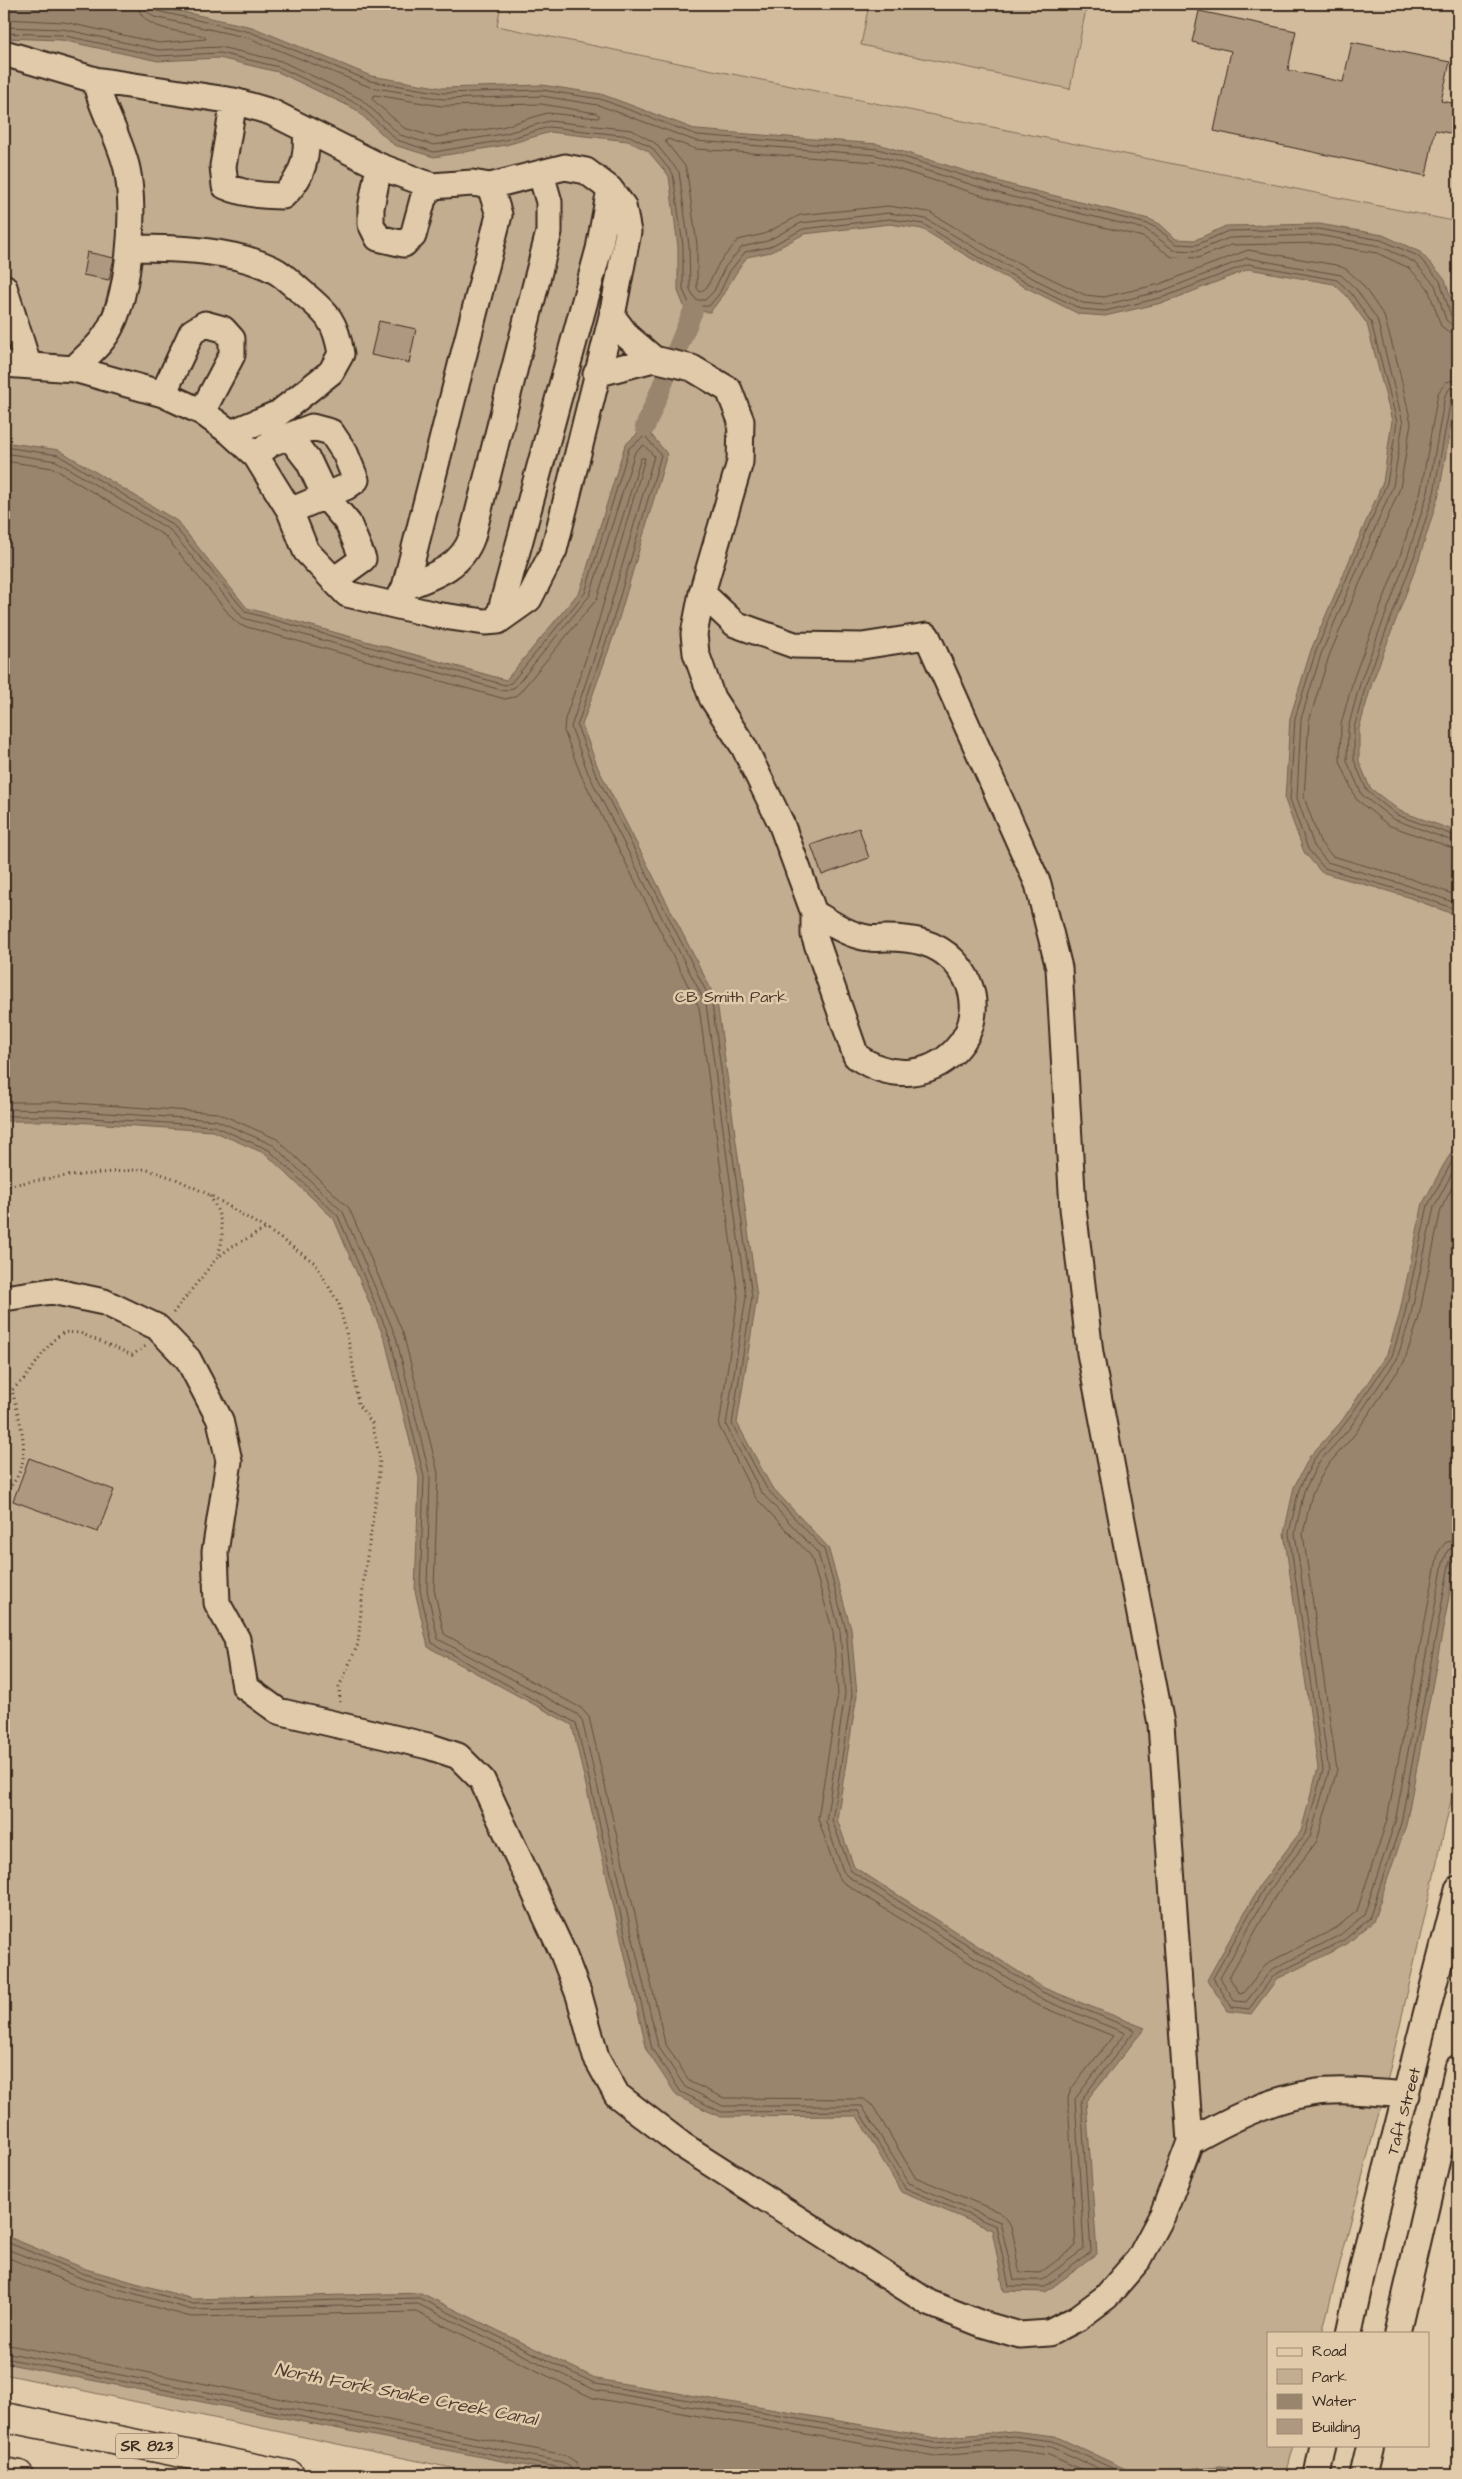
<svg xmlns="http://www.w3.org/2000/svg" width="1462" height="2479" font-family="'Architects Daughter',sans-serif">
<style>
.built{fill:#d2bb9d}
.green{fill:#c3ad91;stroke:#7f6c58}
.water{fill:#99856d;stroke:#73614d}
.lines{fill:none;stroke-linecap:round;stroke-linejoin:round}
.shore{stroke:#614e3e;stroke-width:1}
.canal{stroke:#99856d;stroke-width:20}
.building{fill:#ae987f;stroke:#3b2a1e}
.minor-casing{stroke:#3b2a1e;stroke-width:29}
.highway-casing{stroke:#3b2a1e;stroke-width:31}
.path{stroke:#3b2a1e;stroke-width:3;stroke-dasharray:1 4;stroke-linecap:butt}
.minor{stroke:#e1caaa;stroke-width:25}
.highway{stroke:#e1caaa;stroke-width:28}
.labels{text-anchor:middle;stroke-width:5;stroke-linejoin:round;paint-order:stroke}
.shield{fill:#e1caaa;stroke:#6d5a48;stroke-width:1}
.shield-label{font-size:15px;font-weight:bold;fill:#3b2a1e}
.park-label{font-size:16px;fill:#49372a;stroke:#e1caaa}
.street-label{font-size:16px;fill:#3b2a1e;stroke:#e1caaa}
.water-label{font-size:18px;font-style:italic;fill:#4e3c2e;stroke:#e1caaa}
</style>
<rect width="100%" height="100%" fill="#e1caaa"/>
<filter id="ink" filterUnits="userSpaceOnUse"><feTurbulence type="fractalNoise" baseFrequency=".02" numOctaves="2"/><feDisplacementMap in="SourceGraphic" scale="10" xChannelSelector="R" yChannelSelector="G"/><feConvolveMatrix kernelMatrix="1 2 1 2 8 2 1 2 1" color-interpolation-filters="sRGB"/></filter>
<g filter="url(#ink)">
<path class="built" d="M501,4H1458V222L497,26Z"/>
<path class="green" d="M4,4H501L497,26L1458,222V1770L1389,2073L1322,2333H1268V2445H1293L1285,2475H485L4,2374Z
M869,4H1087L1070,89L861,45Z"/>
<path class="water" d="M4,4H147L252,27L371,76L443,88L542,85L601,94L697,130L878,144L1011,185L1149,219L1160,224L1176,239L1195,240L1226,226L1319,224L1383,235L1420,252L1445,279L1458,321V384L1439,494L1419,559L1372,683L1359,729V761L1370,788L1400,811L1458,832V916L1405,896L1321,872L1304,852L1285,800L1290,718L1311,650L1383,482L1392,421L1367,324L1347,296L1334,284L1249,269L1166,302L1105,316L1079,314L989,269L922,229L890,224L804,234L771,252L747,257C733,275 725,295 710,312L693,311L684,306L678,291V247L669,176L648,151L628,141L550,132L506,145L434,157L394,145L355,109L278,72L219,58L158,61L61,40L4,38Z
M645,427L667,454L615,632L582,725L598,768L717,1001L757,1297L737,1423L771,1486L828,1547L851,1629L857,1695L837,1819L854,1867L1044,1988L1145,2028L1086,2101L1097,2254L1046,2292L1004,2291L992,2230L901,2192L857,2116L720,2117L677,2096L647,2051L572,1725L428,1647L415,1591L419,1478L385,1340L334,1219L266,1154L213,1131L59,1121H4V442L59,450L177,521L247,608L506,680L580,591L625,445Z
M1458,1142V1549L1406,1825L1373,1922L1347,1944L1277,1979L1251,2014L1228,2011L1207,1980L1260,1885L1301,1831L1318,1768L1284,1533L1294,1487L1310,1456L1341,1422L1387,1354L1399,1316L1423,1203L1443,1166Z
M4,2235L86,2269L193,2299L421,2293L597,2379L937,2438L1013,2431L1055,2436L1134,2473L1221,2466L1239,2470L1251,2475H573L4,2363Z"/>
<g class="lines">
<path class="shore" d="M146,4L147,11L154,17L249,38L370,87L443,99L542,96L598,105L696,141L876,155L1008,196L1145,229L1174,250L1197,251L1229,238L1318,235L1380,246L1414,262L1435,285L1446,320L1452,325L1458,326
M152,4L157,11L250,32L370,81L443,93L542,90L600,99L697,135L878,149L1010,190L1148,224L1157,228L1176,244L1196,245L1228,231L1318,229L1381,240L1418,256L1440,281L1451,316L1458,319
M4,19L64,22L159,43L206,39L204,36C184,31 139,31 138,4
M4,27L63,29L159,50L220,47L281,61L361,99L400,135L434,145L503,134L549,121L632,130L655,143L679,172L689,246L690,289L696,300H705L714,291L725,267L742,247L767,241L801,223L889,213L926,219L994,259L1083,303L1104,305L1162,291L1247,258L1341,275L1356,289L1377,319L1403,423L1393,486L1321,654L1301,719L1297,798L1314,846L1327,862L1409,886L1458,904
M4,33L62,35L158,56L220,53L279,67L358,104L397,140L434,152L505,140L549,127L630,136L651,147L673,174L683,246V290L689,303L694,306H709L719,294L730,271L745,252L769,247L803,229L889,219L923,224L991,265L1081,309L1105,311L1164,297L1248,264L1337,280L1351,293L1371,322L1397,422L1387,483L1316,651L1295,718L1290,799L1308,849L1324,868L1407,892L1458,910
M375,95L441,106L541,104L596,113L600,116L598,118L547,113L502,127L435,137L404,128L372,99Z
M1458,333L1449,332L1441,326L1428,288L1409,268L1377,253L1317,243L1231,245L1198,258L1172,257L1143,237L1006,203L875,162L696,149L668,139L665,141L685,166L687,173L697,245V288L700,292L707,287L719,263L738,240L764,234L800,215L888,206L929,212L998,253L1085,295L1104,297L1160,284L1248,250L1336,265L1346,269L1362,284L1384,316L1398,365L1411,423L1400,488L1329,656L1309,721L1304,797L1320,842L1332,856L1411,879L1458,896
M1458,379L1446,382L1438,393L1421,490L1401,553L1354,677L1341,724L1340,761L1356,799L1388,825L1458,850
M1458,387L1450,388L1445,395L1428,492L1408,555L1361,680L1348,728L1347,761L1362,795L1393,819L1458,843
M1458,393L1454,394L1451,398L1434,493L1414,557L1367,681L1354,728V760L1367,791L1397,815L1458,837
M4,447L58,455L173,525L246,612L505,685L511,683L585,593L629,448L645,436L661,455L610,630L577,726L594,770L712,1003L752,1297L732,1424L767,1489L824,1549L846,1630L852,1695L832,1820L851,1871L1042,1992L1135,2030L1081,2100L1091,2252L1044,2287L1009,2286L996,2226L905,2188L859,2111L721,2112L681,2092L652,2049L576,1723L432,1643L420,1590L424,1477L390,1338L338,1216L269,1150L214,1126L59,1116H4
M4,453L56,461L170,530L243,618L505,691L515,687L590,595L635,452L644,445L654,456L604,628L571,727L588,773L706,1004L746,1297L726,1425L761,1492L818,1553L840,1631L845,1694L826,1822L843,1871L847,1876L1039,1998L1125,2033L1075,2099L1084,2249L1042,2280H1014L1000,2222L909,2183L862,2106H723L685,2087L658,2046L582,1720L577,1714L438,1639L427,1590L430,1476L396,1337L343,1212L273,1145L216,1120L59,1110L4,1109
M4,461L53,468L165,536L233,619L240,625L505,699L514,697L520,692L597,599L641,458H645L597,626L565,719L564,731L581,775L699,1007L738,1297L719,1426L755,1497L811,1556L833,1632L838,1694L818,1818L838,1877L844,1883L1035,2004L1113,2036L1071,2089L1068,2098L1076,2246L1040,2273L1020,2272C1013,2254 1018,2223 999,2212L915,2177L873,2106L864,2099L724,2098L690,2082L665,2043L589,1717L581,1708L444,1634L434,1589L438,1473L403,1333L349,1208L277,1139L218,1113L60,1102H4
M1458,1151L1428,1205L1404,1317L1392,1356L1344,1425L1314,1459L1299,1489L1289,1533L1323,1770L1305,1834L1264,1888L1213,1978L1232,2007L1249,2009L1274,1975L1344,1940L1369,1919L1401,1823L1449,1565L1452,1555L1458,1552
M1458,1162L1434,1207L1410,1319L1397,1359L1349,1429L1319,1462L1304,1491L1295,1533L1329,1771L1310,1837L1269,1891L1220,1978L1235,2001L1246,2002L1271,1970L1340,1935L1364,1915L1395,1822L1443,1563L1448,1550L1458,1546
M1458,1176L1441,1209L1418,1321L1404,1362L1355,1434L1326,1467L1312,1494L1303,1534L1337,1770L1317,1841L1276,1895L1229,1977L1240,1994L1243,1993L1266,1964L1336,1928L1357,1911L1387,1820L1438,1553L1445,1543L1458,1538
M4,2241L85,2274L193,2304L419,2298L596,2384L936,2443L1013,2436L1053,2441L1127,2475
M4,2248L83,2279L192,2310L418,2304L595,2390L936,2449L1013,2442L1052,2447L1112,2475
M4,2256L80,2287L191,2317L416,2312L593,2398L935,2456L1013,2450L1049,2455L1094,2475
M4,2344L565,2455L576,2462L580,2475
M4,2352L562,2462L570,2467L572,2475
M4,2358L561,2468L565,2471L566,2475
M1173,2475L1221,2472L1239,2475"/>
<path class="canal" d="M645,427L693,311"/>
</g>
<path class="building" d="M1199,11L1296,31L1288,70L1343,82L1352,42L1450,62L1441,101L1458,104V135L1435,130L1426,176L1214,131L1231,51L1192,42Z
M87,252L114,258L109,280L83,275Z
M379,321L416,329L409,363L371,355Z
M859,828L869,858L822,875L811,845Z
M29,1458L114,1490L98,1532L13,1501Z"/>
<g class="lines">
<defs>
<path id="minor" d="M4,53L95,80L234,101L271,112L379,166L432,186L472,183L490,186L565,167L586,171L610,189L623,206L628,232L612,316L554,550L529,599L498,621L485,622L436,615L347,594L306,551L290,511L256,456L231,433L202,412L163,394L74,369L4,364
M234,101L223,166L225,186C243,194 263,196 283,196C303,178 308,156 306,131
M379,166L371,208V224L378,238L404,244L413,236L423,199L432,186
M130,248C175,248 233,249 274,270C284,275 294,286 304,294C328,314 336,322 341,354L331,372L279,413L231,433
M4,287L28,364
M612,316L628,337L654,359
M74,369C83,359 95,350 103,339C130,305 136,211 127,169C120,138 102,111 95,80
M596,374L654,359L692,368L729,390L741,421L740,462L702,593L694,634L696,653L712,698L744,747L781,823L814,913V935L856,1056C930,1109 1011,1023 954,961C936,942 912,938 887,938C881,938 875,939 868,938C848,935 831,923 814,913
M163,394L192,332L205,324L223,329L232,339V355L202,412
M289,436L309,462L325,496L348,523L363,559L334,580
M256,456L271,443L312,427L331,432L345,453L356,480L346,487L290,511
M405,587C433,576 461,568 472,537L549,232V202L541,174
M399,599L405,587L499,215L490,186
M498,621L599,249L610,189
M4,1298L52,1291L104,1302L157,1327L188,1359L220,1420L229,1461L215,1552L217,1603L237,1639L245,1687L278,1711L428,1746L458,1756L482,1780L562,1951L579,1995L596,2057L617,2095L682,2145L929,2303L982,2324L1020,2335L1049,2333L1078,2318L1106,2297L1139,2259L1163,2214L1190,2142L1161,1724L1090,1353L1073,1208L1059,968L1038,884L927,636L862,646L794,645L735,624L702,593
M1190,2142C1227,2121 1268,2100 1311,2093C1342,2088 1375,2093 1407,2095
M1349,2333L1370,2235L1458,1889
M1397,2333L1458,2068
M1317,2475L1323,2445
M1363,2475L1370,2445"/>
<path id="highway" d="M4,2417L290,2475
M4,2472L19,2475"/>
</defs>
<use href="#minor" class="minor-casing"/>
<use href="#highway" class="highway-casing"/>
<path class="path" d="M4,1186L58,1177L145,1169L176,1179L210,1195L274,1234L315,1263L339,1304L351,1352L358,1404L372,1423L380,1459L377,1493L364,1576L358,1644L339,1687L340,1703
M210,1196C221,1214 227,1236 217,1256
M173,1313L216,1259L231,1247L265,1229
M4,1492C37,1466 20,1424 12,1390L26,1377L52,1341L64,1332L80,1333L132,1355L146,1346"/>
<use href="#minor" class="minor"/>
<use href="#highway" class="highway"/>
</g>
</g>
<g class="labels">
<rect class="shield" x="116" y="2433.5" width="62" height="25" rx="4"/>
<g class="shield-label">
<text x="147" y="2451">SR 823</text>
</g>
<g class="park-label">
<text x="731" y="1002">CB Smith Park</text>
</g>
<g class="street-label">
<text transform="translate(1403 2111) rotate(-75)" y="6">Taft Street</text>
</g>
<g class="water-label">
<text transform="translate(406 2394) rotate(11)" y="6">North Fork Snake Creek Canal</text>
</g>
</g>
<rect width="1462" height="2479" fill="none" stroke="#e1caaa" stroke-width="20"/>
<rect x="10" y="10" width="1442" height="2459" fill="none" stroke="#3b2a1e" stroke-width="2" filter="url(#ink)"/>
<rect x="1267" y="2332" width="162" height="115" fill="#e1caaa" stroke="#9f8a72"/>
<rect x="1277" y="2348" width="25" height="8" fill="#e1caaa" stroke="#9f8a72"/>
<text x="1312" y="2356" font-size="15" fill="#3b2a1e">Road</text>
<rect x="1277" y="2369" width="25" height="15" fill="#c3ad91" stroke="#9f8a72"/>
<text x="1312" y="2382" font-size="15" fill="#3b2a1e">Park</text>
<rect x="1277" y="2394" width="25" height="15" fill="#99856d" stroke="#9f8a72"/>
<text x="1312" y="2406" font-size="15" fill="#3b2a1e">Water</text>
<rect x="1277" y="2419" width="25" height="15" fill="#ae987f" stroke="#9f8a72"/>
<text x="1312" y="2432" font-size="15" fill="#3b2a1e">Building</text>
</svg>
